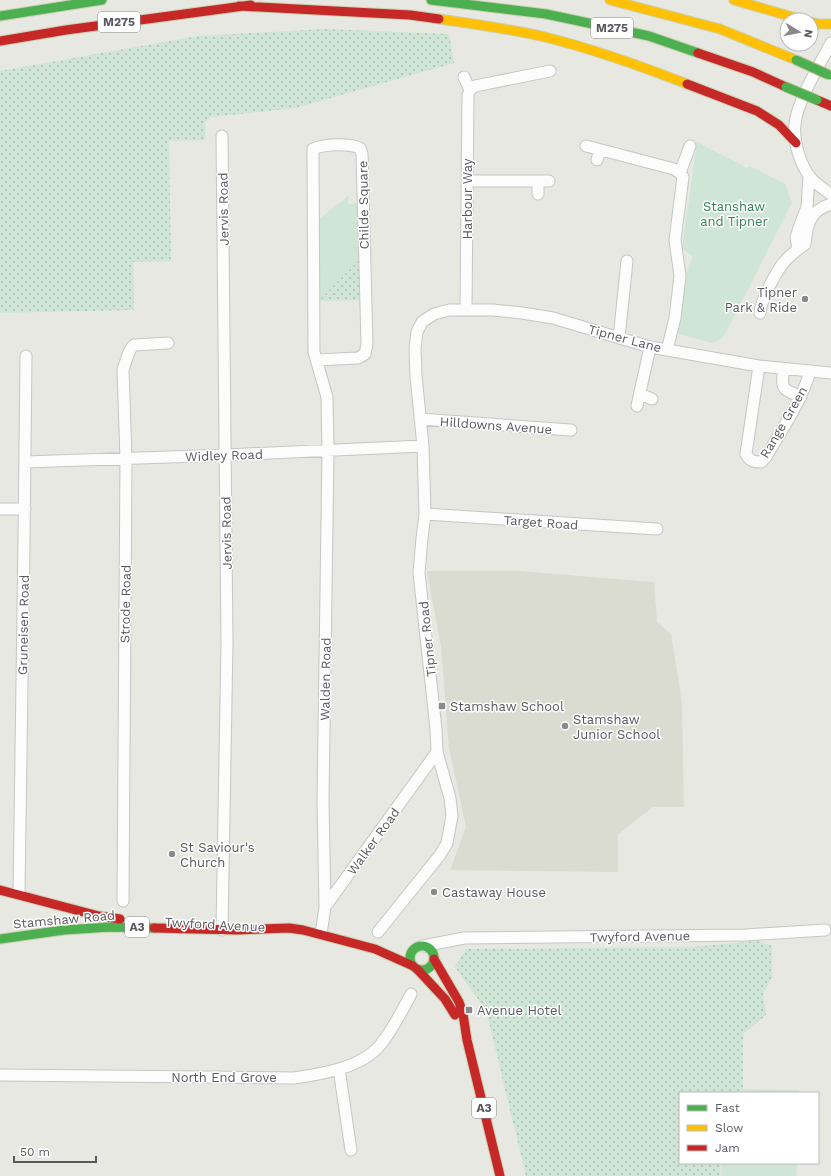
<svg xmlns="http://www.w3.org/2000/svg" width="831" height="1176" font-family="'Work Sans',sans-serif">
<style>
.education{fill:#dadcd1}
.green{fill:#cfe5d6}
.park{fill:url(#park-dots)}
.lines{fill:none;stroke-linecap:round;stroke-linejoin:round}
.street-casing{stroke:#c5c6c6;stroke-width:13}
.fast-casing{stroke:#cad0b0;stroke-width:11}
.slow-casing{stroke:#cad0b0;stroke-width:11}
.jam-casing{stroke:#cad0b0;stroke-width:11}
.street{stroke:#fbfcfb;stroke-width:11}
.fast{stroke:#4caf50;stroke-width:9}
.slow{stroke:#ffc107;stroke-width:9}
.jam{stroke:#c62828;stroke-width:9}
.fast-bridge-casing{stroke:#b8be91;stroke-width:11;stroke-linecap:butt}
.fast-bridge{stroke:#4caf50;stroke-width:9}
.poi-dot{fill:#8a8a8e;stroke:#fff;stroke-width:1.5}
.labels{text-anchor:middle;stroke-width:3;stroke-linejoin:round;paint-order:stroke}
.shield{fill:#fff;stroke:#8a8a90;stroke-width:1}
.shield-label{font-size:12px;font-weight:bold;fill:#585860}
.street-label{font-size:13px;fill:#585860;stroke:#fff}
.park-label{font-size:13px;fill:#36825b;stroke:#fff}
.poi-label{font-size:13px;fill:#585860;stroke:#fff;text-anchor:start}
</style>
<defs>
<pattern id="park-dots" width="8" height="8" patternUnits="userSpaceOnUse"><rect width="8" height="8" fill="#cfe5d6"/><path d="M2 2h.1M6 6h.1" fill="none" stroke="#abbcb1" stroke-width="1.8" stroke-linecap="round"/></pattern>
</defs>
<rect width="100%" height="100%" fill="#e7e8e2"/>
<path class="education" d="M427,571H518L654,582L657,622L671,634L682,703L684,807H653L618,834V872L450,870L466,827L449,748L441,647Z"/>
<path class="green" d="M697,142L747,168L750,166L785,184L792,203L724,336L721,339L713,343L678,334L681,319L686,274L693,256L682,249Z
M349,195L348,204L358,203L359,300L319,301L318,220Z
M743,1089L799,1090V1093H739Z
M722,1163H797L796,1176H721Z"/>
<path class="park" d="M325,29L449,34L454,63L295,108L211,117L205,122V140L169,141L171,261L133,262L134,310L0,313V71L198,36Z
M359,260V300L319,301Z
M757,941L772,946V977L763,994L766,1015L743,1034V1089L739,1093H680V1163H721L720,1176H526L486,1010L455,967L466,949L691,947Z"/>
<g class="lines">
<defs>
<path id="street" d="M831,43C820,64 797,101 795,124C793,141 800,164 810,177C816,184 823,189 831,194
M464,77L470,90
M586,146L674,169L680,173L683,177L675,240L680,276L675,318L667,350
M597,160L600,150
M680,173L690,146
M468,181H549
M538,181V194
M798,249L796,237L800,225L807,207L809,176
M466,309L468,95L470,90L475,86L550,71
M760,313C760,302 776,272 784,262C790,255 797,250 805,244C807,223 810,211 831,204
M619,338L627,261
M317,360L358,358L365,354L367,344L362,154L360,148C348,143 324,144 313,149L314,352L327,397L328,451L323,801L325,907
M759,366L746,454C750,461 753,462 761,462L766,457C782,429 801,402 810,372
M784,369C780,390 783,389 801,397
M640,394L652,399
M637,406L650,347
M420,419L571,430
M25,462L226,455L423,446
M0,509H25
M425,514L657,529
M19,894L24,541L26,356
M123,901L126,459L123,369C127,361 127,351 134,345L168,343
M222,930L227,642L222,136
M378,932L440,855L447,843L452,816L450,798L437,752L436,729L419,573L422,538L425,514L423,446L416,376L415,348L417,332L422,322L434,314L449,310H493L522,313L553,318L650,347L759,366L831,373
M321,934L325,907L437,752
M423,946L464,938L746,935L825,930
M339,1069L351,1150
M0,1075L294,1078C322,1074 362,1068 381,1044C393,1029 402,1011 411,994"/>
<path id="fast" d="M431,0L546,14L649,36L698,53
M0,16L102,0
M0,939L64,930L110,927L154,928
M410 958a12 12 0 1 1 24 0a12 12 0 1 1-24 0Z"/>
<path id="slow" d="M610,0L720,29L796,60
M734,0L803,20
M439,19C475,24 510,29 545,37C593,49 641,66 687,84
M811,22L819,24H831"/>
<path id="jam" d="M239,6L410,15L439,19
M0,41L66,30L251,5
M698,53L753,72L786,87
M687,84L757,111L779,125L796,143
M817,100L831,106
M0,890L99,916L120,919
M154,928L237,930L289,928L303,930L375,949L413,966
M434,959L459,1002L463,1014L467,1040L500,1176
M417,969L445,999L455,1015"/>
</defs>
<use href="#street" class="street-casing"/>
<use href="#fast" class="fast-casing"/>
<use href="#slow" class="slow-casing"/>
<use href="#jam" class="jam-casing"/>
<use href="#street" class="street"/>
<use href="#fast" class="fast"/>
<use href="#slow" class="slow"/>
<use href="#jam" class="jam"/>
<defs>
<path id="fast-bridge" d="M796,60L829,75
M786,87L817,100"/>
</defs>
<use href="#fast-bridge" class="fast-bridge-casing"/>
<use href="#fast-bridge" class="fast-bridge"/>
</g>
<g class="poi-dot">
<circle cx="805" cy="299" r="4"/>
<rect x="438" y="702" width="8" height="8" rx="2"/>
<circle cx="565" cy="726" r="4"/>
<circle cx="172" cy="854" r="4"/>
<circle cx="434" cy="892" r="4"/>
<rect x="465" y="1006" width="8" height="8" rx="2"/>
</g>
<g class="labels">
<g class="shield">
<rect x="98" y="12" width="42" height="20" rx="3"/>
<rect x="591" y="18" width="42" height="20" rx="3"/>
<rect x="125" y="917" width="24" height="20" rx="3"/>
<rect x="472" y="1098" width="24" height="20" rx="3"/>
</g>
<g class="shield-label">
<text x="119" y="26">M275</text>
<text x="612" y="32">M275</text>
<text x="137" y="931">A3</text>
<text x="484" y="1112">A3</text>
</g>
<g class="street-label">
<text transform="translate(467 199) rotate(-90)" y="5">Harbour Way</text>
<text transform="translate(363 205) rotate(-91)" y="5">Childe Square</text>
<text transform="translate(223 209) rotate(-91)" y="5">Jervis Road</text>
<text transform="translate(625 338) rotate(15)" y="5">Tipner Lane</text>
<text transform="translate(783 422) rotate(-60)" y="5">Range Green</text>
<text transform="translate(496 425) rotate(4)" y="5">Hilldowns Avenue</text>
<text transform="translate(224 455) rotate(-2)" y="5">Widley Road</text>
<text transform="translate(541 522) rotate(4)" y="5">Target Road</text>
<text transform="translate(226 533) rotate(-91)" y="5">Jervis Road</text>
<text transform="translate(125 604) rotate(-89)" y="5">Strode Road</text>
<text transform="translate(23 625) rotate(-89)" y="5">Gruneisen Road</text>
<text transform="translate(427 639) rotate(-96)" y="5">Tipner Road</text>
<text transform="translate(325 679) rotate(-89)" y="5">Walden Road</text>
<text transform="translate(373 841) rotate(-54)" y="5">Walker Road</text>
<text transform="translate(64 919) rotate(-5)" y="5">Stamshaw Road</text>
<text transform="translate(215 924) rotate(3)" y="5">Twyford Avenue</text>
<text transform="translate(640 936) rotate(-1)" y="5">Twyford Avenue</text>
<text x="224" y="1082">North End Grove</text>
</g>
<g class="park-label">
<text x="734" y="211">Stanshaw<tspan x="734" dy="15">and Tipner</tspan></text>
</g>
<g class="poi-label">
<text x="797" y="297" text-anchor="end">Tipner<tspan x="797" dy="15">Park &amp; Ride</tspan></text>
<text x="450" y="711">Stamshaw School</text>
<text x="573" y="724">Stamshaw<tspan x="573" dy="15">Junior School</tspan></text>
<text x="180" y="852">St Saviour's<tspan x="180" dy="15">Church</tspan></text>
<text x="442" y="897">Castaway House</text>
<text x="477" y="1015">Avenue Hotel</text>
</g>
</g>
<rect x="679" y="1092" width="140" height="72" fill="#ffffff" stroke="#bcbcbf"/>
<rect x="687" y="1105" width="20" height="6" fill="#4caf50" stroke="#bcbcbf"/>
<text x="715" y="1112" font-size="12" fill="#585860">Fast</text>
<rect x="687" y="1125" width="20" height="6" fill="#ffc107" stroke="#bcbcbf"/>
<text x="715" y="1132" font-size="12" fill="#585860">Slow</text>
<rect x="687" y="1145" width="20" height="6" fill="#c62828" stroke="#bcbcbf"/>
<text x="715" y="1152" font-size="12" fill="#585860">Jam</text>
<g transform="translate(799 32) rotate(100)"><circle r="19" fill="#ffffff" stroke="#bcbcbf"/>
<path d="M0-3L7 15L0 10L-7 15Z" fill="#8a8a8e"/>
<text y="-6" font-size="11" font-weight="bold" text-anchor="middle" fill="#585860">N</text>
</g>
<path d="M14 1156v6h82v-6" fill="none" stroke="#585860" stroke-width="2"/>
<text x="20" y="1156" font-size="12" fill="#585860" stroke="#ffffff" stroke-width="3" paint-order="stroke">50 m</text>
</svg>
